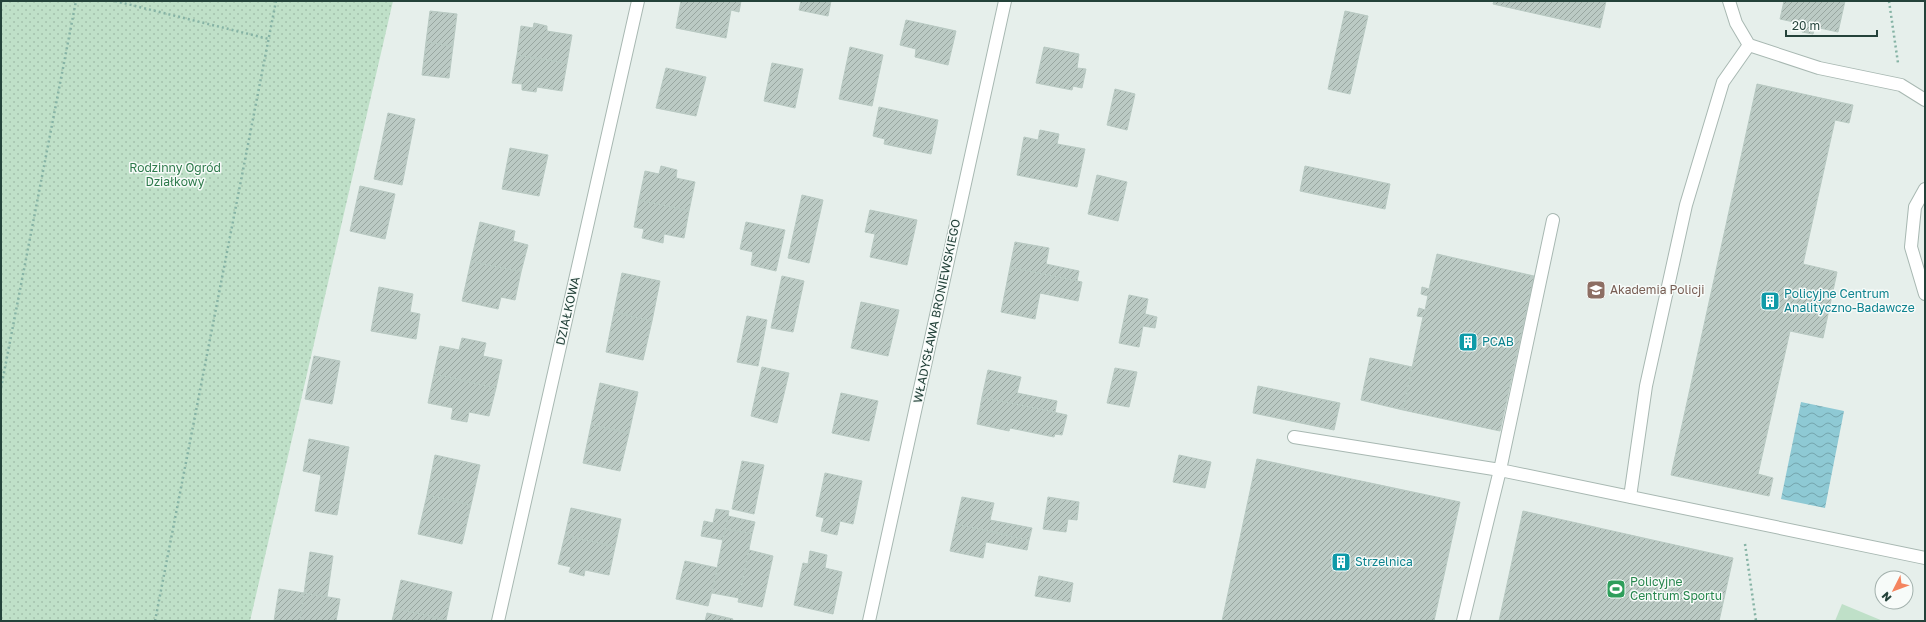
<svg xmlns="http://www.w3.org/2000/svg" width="1926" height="622" font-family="'Golos Text',sans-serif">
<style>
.grass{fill:url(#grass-dots)}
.park{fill:#bfe0c8}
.water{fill:url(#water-waves)}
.building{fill:url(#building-hatch);stroke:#b8c9c2}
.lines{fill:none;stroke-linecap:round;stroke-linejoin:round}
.minor-casing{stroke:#a8b8b2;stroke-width:14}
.path{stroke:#86b3a5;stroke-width:2.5;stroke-dasharray:2 3;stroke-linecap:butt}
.minor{stroke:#fff;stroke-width:12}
.labels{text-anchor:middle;stroke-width:3;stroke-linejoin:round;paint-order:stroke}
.park-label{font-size:12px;fill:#2d7a4b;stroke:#f7fbf9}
.education-label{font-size:12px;fill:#785e54;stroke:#f7fbf9;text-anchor:start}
.culture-label{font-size:12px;fill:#0d838f;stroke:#f7fbf9;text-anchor:start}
.street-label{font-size:12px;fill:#24423a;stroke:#f7fbf9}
.leisure-label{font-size:12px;fill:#27864d;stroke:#f7fbf9;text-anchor:start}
</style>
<defs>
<pattern id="grass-dots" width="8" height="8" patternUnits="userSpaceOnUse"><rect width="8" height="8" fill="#bfe0c8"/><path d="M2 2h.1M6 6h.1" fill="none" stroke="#a4c1ad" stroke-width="1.8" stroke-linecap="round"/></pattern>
<pattern id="water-waves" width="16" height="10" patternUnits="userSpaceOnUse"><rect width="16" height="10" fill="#8ec9d4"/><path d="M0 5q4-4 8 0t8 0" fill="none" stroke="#74a5ad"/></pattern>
<pattern id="building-hatch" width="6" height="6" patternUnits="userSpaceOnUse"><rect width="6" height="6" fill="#bbcac4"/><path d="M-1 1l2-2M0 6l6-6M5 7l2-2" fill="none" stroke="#98a6a0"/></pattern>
</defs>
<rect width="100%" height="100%" fill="#e6efeb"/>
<path class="grass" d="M1,1H393L250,621H1Z"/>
<path class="park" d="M1842,604L1883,621H1835Z"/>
<path class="water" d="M1801,402L1844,411L1825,508L1781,499Z"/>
<path class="building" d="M681,1H741L739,12L731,10L726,38L676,28Z
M801,1H831L828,16L799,10Z
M1494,1H1606L1600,28L1493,4Z
M1784,1H1845L1838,32L1815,27L1813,34L1802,32L1803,24L1780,19Z
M430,11L457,14L453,46L426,42Z
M1345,11L1368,16L1350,94L1328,89Z
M906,20L956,31L948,65L915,57L916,49L900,45Z
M534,23L547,26V31L572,35L567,63L517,55L521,26L533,28Z
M426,42L453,46L449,78L422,75Z
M850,47L883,55L872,106L839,99Z
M1044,47L1079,54L1077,68L1086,69L1082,88L1073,86L1072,90L1036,83Z
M517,55L567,63L562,91L537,87L536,92L522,90V84L512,83Z
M772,63L803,69L795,108L764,101Z
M666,68L706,77L696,116L656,108Z
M1757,84L1853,105L1849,123L1835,120L1803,264L1837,272L1823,338L1790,331L1758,474L1773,478L1769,496L1671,475Z
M1115,89L1135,94L1127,130L1107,125Z
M879,107L938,120L931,154L884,144L885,139L873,136Z
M388,113L415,119L402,185L374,179Z
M1040,130L1059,134L1057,144L1085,149L1077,187L1017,175L1024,137L1038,140Z
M510,148L548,155L539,196L502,189Z
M661,166L677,170L676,178L695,182L689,211L639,200L645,171L659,174Z
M1305,166L1390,184L1385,209L1300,191Z
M1097,175L1127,182L1118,221L1088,214Z
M360,186L395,194L385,239L350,231Z
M802,195L823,200L809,263L788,258Z
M639,200L689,211L684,238L664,234L663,243L642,238L644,229L634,227Z
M870,210L917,220L907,265L870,257L875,234L865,232Z
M480,222L515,231L513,241L528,245L521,272L471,261Z
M746,222L785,230L776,271L751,265L753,252L740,249Z
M1015,242L1049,248L1046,264L1079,271L1077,281L1010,267Z
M1437,254L1534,276L1500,431L1403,410L1423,317L1417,316L1419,308L1425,310L1428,296L1421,294L1422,287L1429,289Z
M471,261L521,272L515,300L501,297L498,309L462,301Z
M1010,267L1082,282L1078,301L1040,293L1035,319L1001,312Z
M622,273L660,281L652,321L614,312Z
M782,276L804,281L793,332L771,328Z
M379,287L413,294L410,312L420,314L416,339L371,331Z
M1129,295L1148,299L1145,314L1157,317L1155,328L1143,326L1139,347L1119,343Z
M861,302L899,310L888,356L851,348Z
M614,312L652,321L643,360L606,352Z
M747,316L767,320L758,366L737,362Z
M462,338L486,343L483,356L502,360L496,388L434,374L440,346L459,350Z
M314,356L340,361L332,404L305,399Z
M1370,358L1412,367L1403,410L1361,400Z
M762,367L789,373L777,423L751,416Z
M1115,368L1137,372L1129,407L1107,403Z
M988,370L1021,377L1017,393L1057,401L1055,412L982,397Z
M434,374L496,388L489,416L469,412L467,422L451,419L453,408L428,403Z
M600,383L638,392L629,433L591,425Z
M1258,386L1340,403L1334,430L1253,413Z
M841,393L878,401L869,441L832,433Z
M982,397L1067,415L1062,435L1055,434L1054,437L1010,428L1009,431L977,424Z
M591,425L629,433L620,471L583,463Z
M309,439L349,447L337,515L315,511L321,475L303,471Z
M435,455L480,465L471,505L427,495Z
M1179,455L1211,462L1205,488L1173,482Z
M1257,459L1460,502L1434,621H1222Z
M742,461L764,465L754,514L732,509Z
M825,473L862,481L853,524L840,521L837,535L821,531L824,518L816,516Z
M427,495L471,505L462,544L418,534Z
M962,497L994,503L990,520L1032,528L1029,540L956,524Z
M1048,497L1079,502L1077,520L1068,519L1066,532L1043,529Z
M571,508L621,519L615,547L565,535Z
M716,509L729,511L723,540L701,536L704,521L713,523Z
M1523,511L1733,558L1719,621H1499Z
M728,516L755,522L752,534L725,529Z
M956,524L1029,540L1027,550L986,542L983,558L950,551Z
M725,529L752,534L739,598L712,593Z
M565,535L615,547L609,575L585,570L584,576L569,572L571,567L558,564Z
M749,550L773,556L762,607L738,602Z
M810,551L827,555L825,568L842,572L833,614L794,605L803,563L808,564Z
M310,552L333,556L327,597L304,593Z
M685,561L718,568L708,606L676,599Z
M1039,576L1073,583L1070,602L1035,596Z
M401,580L452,592L446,620L395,608Z
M279,589L304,593L300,621H274Z
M304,593L340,599L336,621H300Z
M395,608L446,620L445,621H392Z
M707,613L733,619L732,621H705Z"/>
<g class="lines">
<defs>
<path id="minor" d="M1729,1L1736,23L1749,45L1819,68L1901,85L1925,100
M1925,189L1915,207L1911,247L1925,294
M1294,437L1500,470L1925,558
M1630,497L1646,386L1686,205L1723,82L1749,45
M498,621L638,1
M869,621L1005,1
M1463,621L1500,470L1553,220"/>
</defs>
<use href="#minor" class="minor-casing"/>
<path class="path" d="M115,1L269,39
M1889,1L1898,63
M1,388L76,1
M1745,544L1756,621
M155,621L276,1"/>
<use href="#minor" class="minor"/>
</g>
<defs>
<symbol id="university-square" viewBox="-11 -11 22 22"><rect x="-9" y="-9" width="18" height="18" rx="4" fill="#8d6e63" stroke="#f7fbf9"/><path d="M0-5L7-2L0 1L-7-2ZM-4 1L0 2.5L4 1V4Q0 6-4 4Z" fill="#fff"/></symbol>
<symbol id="building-square" viewBox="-11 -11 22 22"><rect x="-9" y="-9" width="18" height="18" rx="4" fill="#0f9aa8" stroke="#f7fbf9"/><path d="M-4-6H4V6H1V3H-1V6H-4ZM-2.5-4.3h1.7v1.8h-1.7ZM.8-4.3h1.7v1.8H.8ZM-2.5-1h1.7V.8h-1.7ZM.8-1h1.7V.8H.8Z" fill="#fff"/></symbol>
<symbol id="stadium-square" viewBox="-11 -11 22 22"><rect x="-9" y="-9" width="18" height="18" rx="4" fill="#2e9e5b" stroke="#f7fbf9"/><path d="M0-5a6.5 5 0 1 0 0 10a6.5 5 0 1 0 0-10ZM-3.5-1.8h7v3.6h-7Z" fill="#fff"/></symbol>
</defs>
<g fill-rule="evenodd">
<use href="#university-square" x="1585" y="279" width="22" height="22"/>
<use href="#building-square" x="1759" y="290" width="22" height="22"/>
<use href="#building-square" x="1457" y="331" width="22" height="22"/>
<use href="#building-square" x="1330" y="551" width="22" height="22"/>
<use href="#stadium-square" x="1605" y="578" width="22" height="22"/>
</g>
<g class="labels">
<g class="park-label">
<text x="175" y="172">Rodzinny Ogród<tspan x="175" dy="14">Działkowy</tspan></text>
</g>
<g class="education-label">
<text x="1610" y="294">Akademia Policji</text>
</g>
<g class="culture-label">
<text x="1784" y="298">Policyjne Centrum<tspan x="1784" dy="14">Analityczno-Badawcze</tspan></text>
<text x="1482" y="346">PCAB</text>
<text x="1355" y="566">Strzelnica</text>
</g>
<g class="street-label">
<text transform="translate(568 311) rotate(-77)" y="4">DZIAŁKOWA</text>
<text transform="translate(937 311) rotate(-78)" y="4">WŁADYSŁAWA BRONIEWSKIEGO</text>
</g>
<g class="leisure-label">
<text x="1630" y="586">Policyjne<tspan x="1630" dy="14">Centrum Sportu</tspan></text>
</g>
</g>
<rect width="1926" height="622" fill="none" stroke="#24423a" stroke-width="4"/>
<g transform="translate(1894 590) rotate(228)"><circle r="19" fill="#f7fbf9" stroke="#a3b1ad"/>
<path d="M0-3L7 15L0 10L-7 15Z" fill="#f4845f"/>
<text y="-6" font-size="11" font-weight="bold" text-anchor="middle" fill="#24423a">N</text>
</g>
<path d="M1786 30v6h91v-6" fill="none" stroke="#24423a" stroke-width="2"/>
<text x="1792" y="30" font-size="12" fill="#24423a" stroke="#f7fbf9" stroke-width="3" paint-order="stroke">20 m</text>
</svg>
